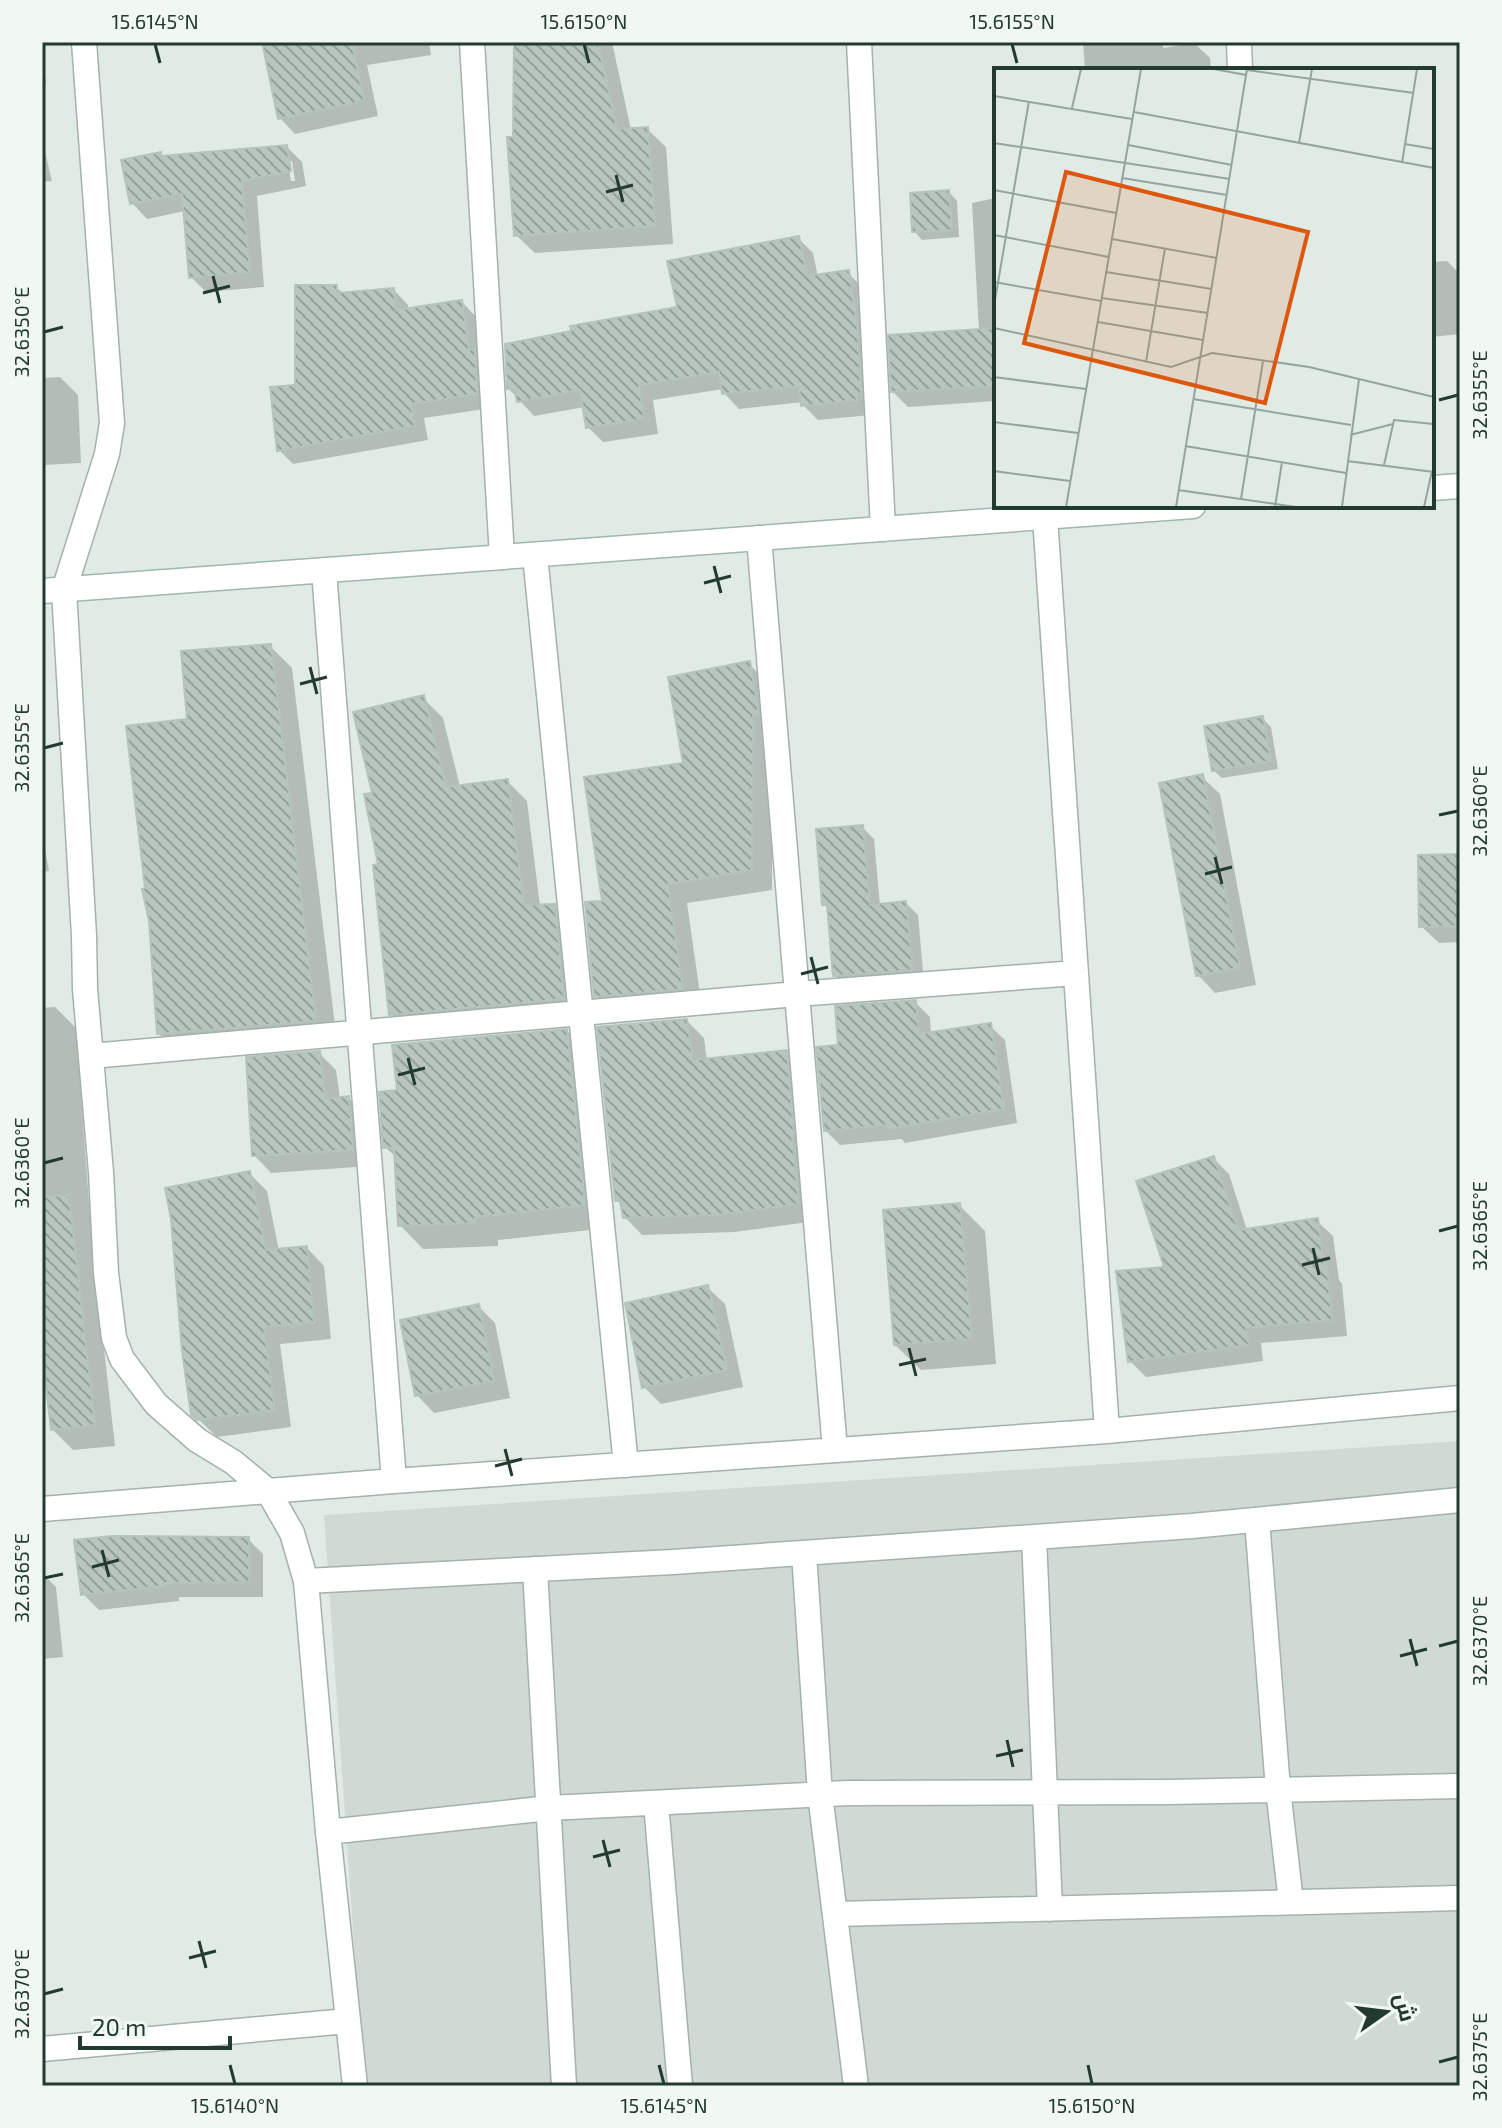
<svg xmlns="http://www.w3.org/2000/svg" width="1502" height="2128" font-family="'Exo 2',Cairo,sans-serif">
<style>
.built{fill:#d0dad4}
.shadow{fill:#0003;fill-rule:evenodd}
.building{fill:url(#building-back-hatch);stroke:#b4c4bc;stroke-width:2}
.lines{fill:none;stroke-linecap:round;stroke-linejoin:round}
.lane-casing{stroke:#a4b2ab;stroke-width:27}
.street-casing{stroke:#a4b2ab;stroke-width:27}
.secondary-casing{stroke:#a1b6ac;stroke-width:27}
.lane{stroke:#fff;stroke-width:24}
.street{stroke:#fff;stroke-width:24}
.secondary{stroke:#fff;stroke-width:24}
.ticks{fill:none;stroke:#233a31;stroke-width:3}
.inset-road{fill:none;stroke:#95a49d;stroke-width:2}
.view{fill:#de570e;fill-opacity:0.15;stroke:#de570e;stroke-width:4}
.inset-edge{fill:none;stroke:#233a31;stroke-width:4}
.neatline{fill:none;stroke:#233a31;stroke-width:3}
.ticks-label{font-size:20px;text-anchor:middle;fill:#233a31}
</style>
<defs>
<pattern id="building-back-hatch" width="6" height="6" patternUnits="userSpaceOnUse" patternTransform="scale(2)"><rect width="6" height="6" fill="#b7c5be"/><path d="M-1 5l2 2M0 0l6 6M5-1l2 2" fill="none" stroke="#94a19b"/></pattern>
</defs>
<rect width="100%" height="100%" fill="#e1ebe5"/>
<path class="built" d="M1460,1441V2086H364L324,1515Z"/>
<path class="shadow" d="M42,42L46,84H42Z
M264,42H429L431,55L367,65L378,116L295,134L280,118Z
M516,42H612L631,130L647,129L666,147L673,244L535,253L516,235Z
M1083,42H1163V48L1194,43L1210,58L1211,70H1085Z
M42,139L52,181L42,182Z
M287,147L302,162L306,186L257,196L264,287L206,292L191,277L185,211L147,219L132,203L160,154L163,158ZM288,161H292L295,181H291Z
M949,192L957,201L959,237L922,240L914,231Z
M996,198V401L908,407L893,392L979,331L972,203Z
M798,238L813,253L818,277L848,273L863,288L871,415L818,420L803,405V402L739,409L724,393L723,389L653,400L658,434L603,442L588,427L585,407L534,416L509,389L680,309Z
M1447,261L1460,274V334L1432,337V262Z
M336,287L344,294L394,290L408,305V310L462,302L476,317L491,408L424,418L428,440L293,464L279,450L297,386Z
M60,377L78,395L81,463L43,465L42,378Z
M270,646L292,668L337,1042L181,1055L159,1034L148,889L189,720Z
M749,664L769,684L772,736V890L687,903L702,1008L616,1016L596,996L604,903L685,764Z
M423,698L443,718L460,787L507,781L527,801L540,906H554L574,926L583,1019L411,1034L391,1014L374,794Z
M1262,718L1271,727L1278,769L1222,778L1213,770Z
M1202,777L1220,794L1256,985L1215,993L1198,975Z
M862,827L874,839L880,906L906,903L918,915L924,982L847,988L835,975L829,909L824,904Z
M42,833L49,871L42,872Z
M1460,856V942L1439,943L1421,926Z
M915,1002L930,1017L931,1035L990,1026L1005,1040L1017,1123L905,1143L902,1139L840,1145L825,1130L841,1047Z
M55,1007L76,1028L92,1243L115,1446L73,1450L52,1429L42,1348V1008Z
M687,1021L704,1038L707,1061L786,1053L803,1070L816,1221L735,1232L642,1235L625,1217L623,1207L617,1200Z
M567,1031L590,1055L608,1228L498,1240V1246L423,1249L400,1225L397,1158L385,1147L399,1092Z
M319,1053L336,1070L340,1099L349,1098L366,1115L370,1166L271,1173L254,1155Z
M1214,1159L1229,1174L1247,1230L1317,1221L1333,1236L1339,1280L1342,1284L1347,1336L1261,1343L1263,1361L1146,1377L1130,1361L1166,1269Z
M250,1174L267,1191L279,1251L307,1248L324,1266L331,1339L280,1344L291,1427L217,1437L193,1414Z
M959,1205L985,1231L996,1364L921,1370L895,1345Z
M707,1287L725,1304L743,1387L661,1404L644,1387Z
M478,1306L495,1323L510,1398L434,1413L417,1395Z
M248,1539L263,1554V1597H179V1601L99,1610L83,1594Z
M42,1573L56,1587L63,1657L42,1659Z"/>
<path class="building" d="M262,42H352L364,101L278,119Z
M514,42H598L617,129L648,127L655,226L514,236L507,137H513Z
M287,145L291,171L242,181L250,272L189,278L182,194L130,204L121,160L161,152V156Z
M949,190L952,230L912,232L910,193Z
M799,236L807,276L849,270L858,331L861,394L856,395L857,400L801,406L799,386L722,394L719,372L639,385L644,419L586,428L580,390L517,402L514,388L507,389L505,344L571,331L570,326L677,307L667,261Z
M295,285H337V293L394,288L396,310L462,300L469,350L475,349L477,394L411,404L415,426L277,451L270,387L295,385Z
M996,328V386L891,392L888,335Z
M271,644L316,1021L157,1034L149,921L142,889L145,888L126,726L187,719L181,651Z
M750,661L759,715L753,716L752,870L668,884L683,989L594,997L585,902L602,901L584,777L683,763L668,677Z
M424,695L446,787L508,779L524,905L555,904L564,999L389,1015L373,865L378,864L364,794L372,793L353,712Z
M1263,716L1271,761L1212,771L1204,726Z
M1203,774L1240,968L1196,976L1159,783Z
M863,825L870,905L906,901L913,970L833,976L827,905H822L816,829Z
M1460,854V926L1419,927L1418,855Z
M916,1000L919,1034L991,1023L1004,1109L888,1129V1125L824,1131L816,1047L838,1045L835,1006Z
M687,1019L693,1060L787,1050L794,1134L792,1135L799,1204L717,1215L623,1218L620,1201H615L597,1027Z
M567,1029L585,1205L475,1217V1223L398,1226L394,1147L383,1148L379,1092L397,1090L392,1045Z
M320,1051L325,1099L349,1096L353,1150L252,1156L246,1057Z
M1214,1156L1238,1230L1318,1218L1324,1266H1327L1332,1320L1246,1328L1249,1345L1128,1362L1116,1271L1164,1267L1136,1181Z
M250,1171L266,1250L307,1246L314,1322L264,1327L275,1410L197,1420L191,1415L182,1351L171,1219L165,1188Z
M69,1195L95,1425L51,1430L42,1351V1197Z
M960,1203L972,1339L894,1345L883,1210Z
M708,1285L727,1370L642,1388L625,1303Z
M479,1304L494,1381L415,1396L400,1320Z
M113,1536L249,1537V1582L165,1583V1586L81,1595L74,1540Z"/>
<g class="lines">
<defs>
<path id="lane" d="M1257,1520L1278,1789L1291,1902
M1034,1537L1050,1909
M804,1553L820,1794L856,2086
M535,1569L564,2086
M306,1581L673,1562L1034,1537L1192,1526L1460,1500
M656,1803L680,2086
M328,1832L549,1808L848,1793L1169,1792L1460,1786
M836,1914L1460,1898"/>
<path id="street" d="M84,42L112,423L107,454L64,590L84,936L85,989L101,1172L106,1273L114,1338L122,1359L156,1404L197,1440L233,1462L268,1491L292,1533L306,1581L328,1832L355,2086
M472,42L502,557
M859,42L883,529
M1239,42L1240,70
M1045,517L1107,1431
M759,538L835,1450
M535,555L626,1465
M324,571L394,1481
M91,1056L797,994L1076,973
M42,1509L394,1481L1107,1431L1460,1398
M42,2049L347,2021"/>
<path id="secondary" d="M1432,488L1460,486
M42,591L1193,506"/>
</defs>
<use href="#lane" class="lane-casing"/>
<use href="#street" class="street-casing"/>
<use href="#secondary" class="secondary-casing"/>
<use href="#lane" class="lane"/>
<use href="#street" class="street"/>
<use href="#secondary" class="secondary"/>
</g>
<path class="ticks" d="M155,44L160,63M584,44L589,63M1012,44L1017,63M616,175L623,202M606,192L633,185M213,276L220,303M203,293L230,286M44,332L63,327M1439,400L1458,395M714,566L721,593M704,583L731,576M310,667L317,694M300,684L327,677M44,748L63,743M1439,815L1458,811M1215,857L1222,884M1205,874L1232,867M811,957L818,984M801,974L828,967M408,1058L415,1085M398,1075L425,1068M44,1163L63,1158M1439,1231L1458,1226M1313,1248L1319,1275M1302,1265L1330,1258M909,1348L916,1376M899,1365L926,1359M505,1449L512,1476M495,1466L522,1459M102,1550L109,1577M92,1567L119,1560M44,1578L63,1574M1410,1639L1417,1666M1439,1646L1458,1641M1400,1656L1427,1649M1007,1740L1013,1767M996,1756L1023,1750M603,1840L610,1867M593,1857L620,1850M199,1941L206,1968M189,1958L216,1951M44,1994L63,1989M1439,2062L1458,2057M230,2065L235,2084M659,2065L664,2084M1088,2065L1092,2084"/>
<g transform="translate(994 68)">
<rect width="440" height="440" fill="#e1ebe5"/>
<path class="inset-road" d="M220,1L252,7M253,2L420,25M0,28L138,51M78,40L87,1M140,44L440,100M0,75L236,111M305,75L318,1M411,76L440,81M134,77L238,97M408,95L423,1M128,110L233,127M0,122L122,145M0,167L115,189M118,171L223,190M112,204L218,221M0,214L107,233M108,230L214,245M0,238L35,33M104,254L209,272M0,260L177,299L218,285L315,299L440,329M152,294L171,180M0,309L92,321M199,331L357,357M0,354L84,365M356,367L399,356M191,378L352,405M353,393L440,404M390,397L400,352L440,356M0,403L76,413M184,422L302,439M247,431L269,293M72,439L147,1M182,439L253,1M281,439L288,394M348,439L365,311M430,439L438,403"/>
<path class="view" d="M72,104L314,164L271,335L30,275Z"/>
<rect width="440" height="440" class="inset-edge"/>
</g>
<rect width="1502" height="2128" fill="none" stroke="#f1f8f4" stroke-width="88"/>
<g transform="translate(1386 2012) rotate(76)" stroke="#f1f8f4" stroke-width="6" paint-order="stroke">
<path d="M0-6L14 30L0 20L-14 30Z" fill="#233a31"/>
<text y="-12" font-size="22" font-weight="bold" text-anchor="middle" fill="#233a31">ش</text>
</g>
<path d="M80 2036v12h150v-12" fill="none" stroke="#233a31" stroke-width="4"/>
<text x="92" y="2036" font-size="24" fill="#233a31" stroke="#f1f8f4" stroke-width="6" paint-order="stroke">20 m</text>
<rect x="44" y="44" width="1414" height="2040" class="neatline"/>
<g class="ticks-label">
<text x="155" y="29">15.6145°N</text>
<text x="584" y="29">15.6150°N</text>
<text x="1012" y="29">15.6155°N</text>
<text transform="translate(22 332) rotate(-90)" y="7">32.6350°E</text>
<text transform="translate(1480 395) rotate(-90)" y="7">32.6355°E</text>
<text transform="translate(22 748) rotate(-90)" y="7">32.6355°E</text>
<text transform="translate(1480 811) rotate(-90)" y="7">32.6360°E</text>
<text transform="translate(22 1163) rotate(-90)" y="7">32.6360°E</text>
<text transform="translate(1480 1226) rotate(-90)" y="7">32.6365°E</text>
<text transform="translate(22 1578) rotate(-90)" y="7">32.6365°E</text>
<text transform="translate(1480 1641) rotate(-90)" y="7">32.6370°E</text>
<text transform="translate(22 1994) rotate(-90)" y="7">32.6370°E</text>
<text transform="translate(1480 2057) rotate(-90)" y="7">32.6375°E</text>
<text x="235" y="2113">15.6140°N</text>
<text x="664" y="2113">15.6145°N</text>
<text x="1092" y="2113">15.6150°N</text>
</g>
</svg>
